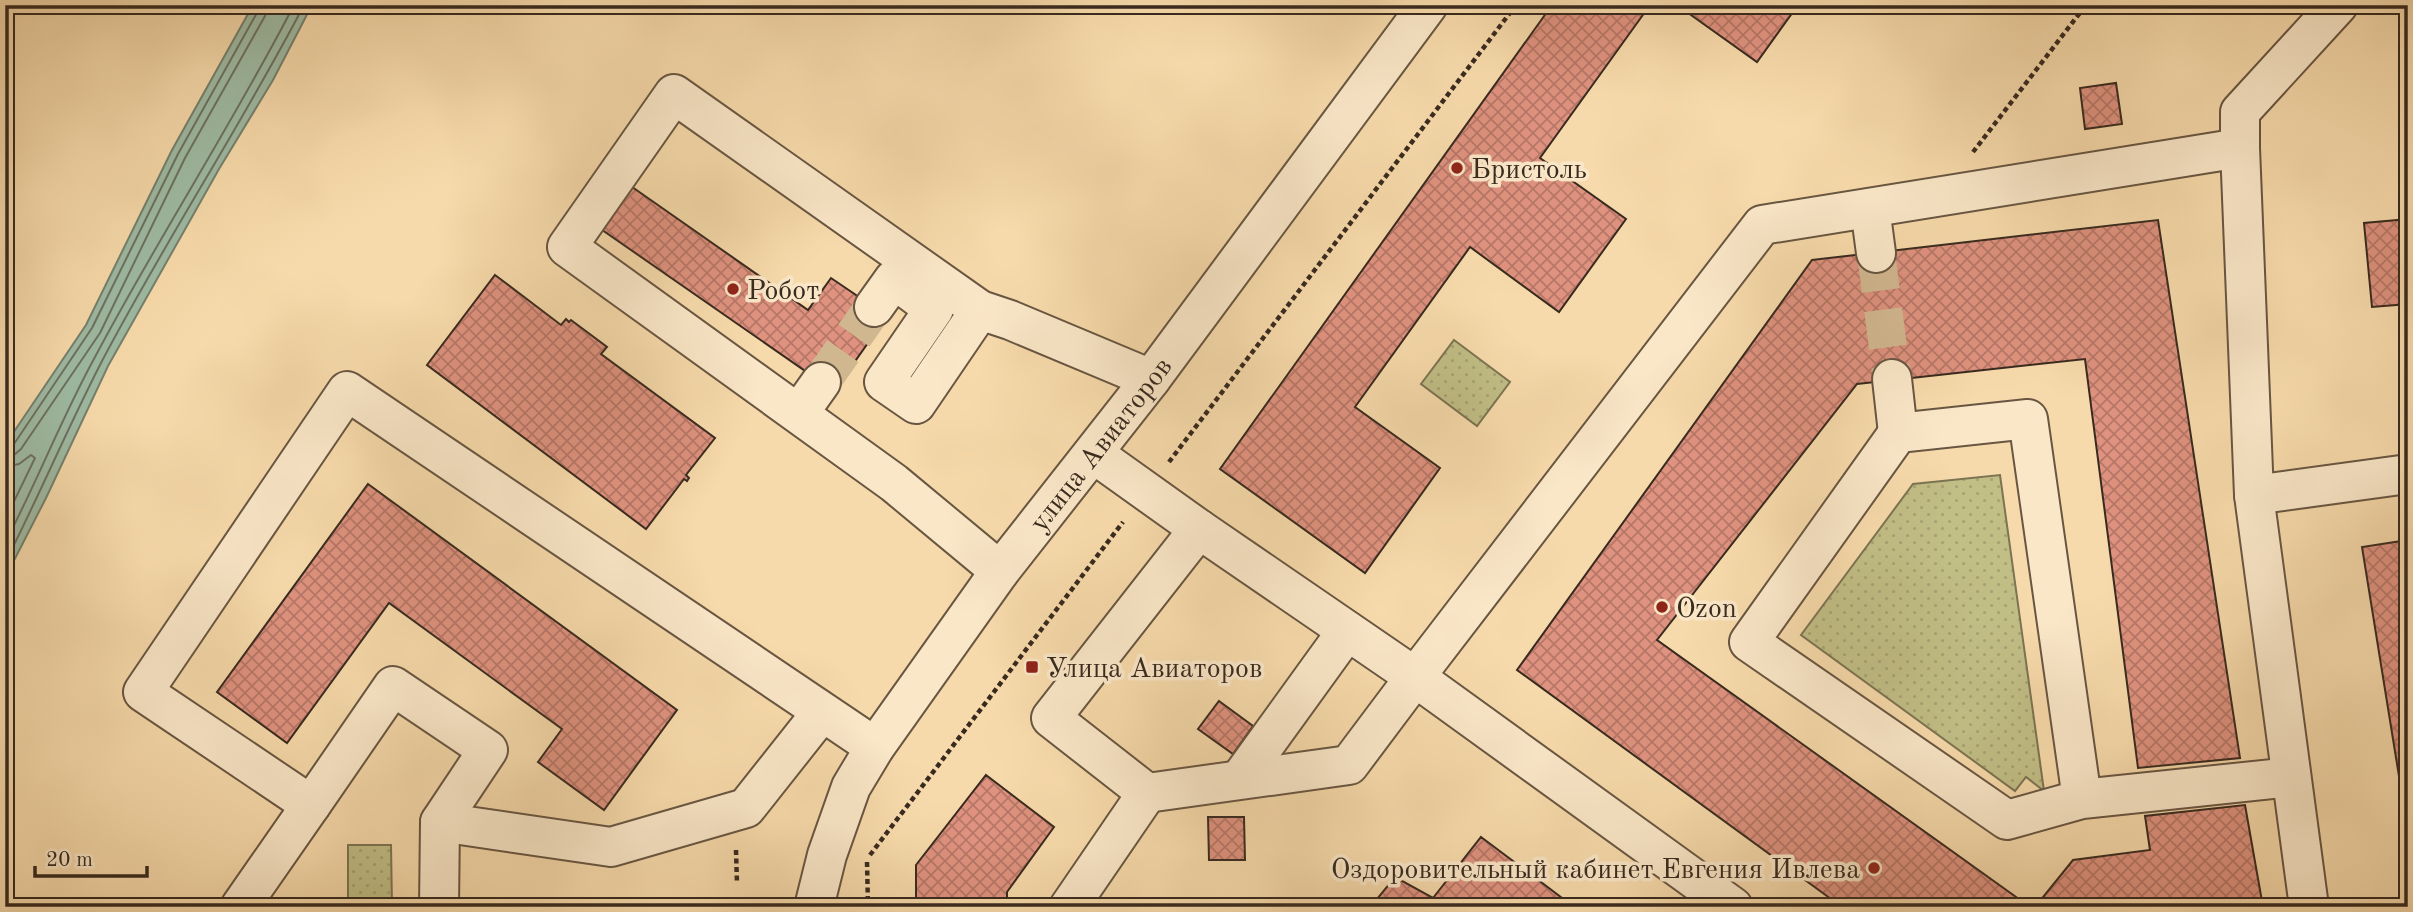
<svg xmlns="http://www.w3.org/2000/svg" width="2413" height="912" font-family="'Old Standard TT',serif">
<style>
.grass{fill:url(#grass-dots);stroke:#7c7452;stroke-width:2}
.water{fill:#9ebba4;stroke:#75816f;stroke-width:2}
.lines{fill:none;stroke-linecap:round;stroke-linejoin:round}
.shore{stroke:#6b7262;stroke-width:2}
.building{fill:url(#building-cross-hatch);stroke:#382a1f;stroke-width:2}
.minor-tunnel{stroke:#d1b78f;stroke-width:38;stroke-dasharray:38 19;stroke-linecap:butt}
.minor-casing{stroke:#685642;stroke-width:42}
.path{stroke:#382a1f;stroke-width:4.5;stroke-dasharray:5 3.5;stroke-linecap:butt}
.minor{stroke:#fae7c8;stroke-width:38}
.poi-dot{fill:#8f2418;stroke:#fae7c8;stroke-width:2.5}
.labels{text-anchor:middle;stroke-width:7;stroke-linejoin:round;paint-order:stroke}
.poi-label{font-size:28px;fill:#382a1f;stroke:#fae7c8;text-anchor:start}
.street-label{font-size:28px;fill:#382a1f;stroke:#fae7c8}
</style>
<defs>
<pattern id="grass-dots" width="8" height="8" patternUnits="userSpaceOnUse" patternTransform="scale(1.75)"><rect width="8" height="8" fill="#c1be86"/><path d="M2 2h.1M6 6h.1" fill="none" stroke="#a7a373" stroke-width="1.8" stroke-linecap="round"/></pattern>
<pattern id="building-cross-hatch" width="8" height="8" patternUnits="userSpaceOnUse" patternTransform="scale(1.75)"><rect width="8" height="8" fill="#df927f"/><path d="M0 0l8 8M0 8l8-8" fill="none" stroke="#b67767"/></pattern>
</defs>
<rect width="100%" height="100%" fill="#f7daab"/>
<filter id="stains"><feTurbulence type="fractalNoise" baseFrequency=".00286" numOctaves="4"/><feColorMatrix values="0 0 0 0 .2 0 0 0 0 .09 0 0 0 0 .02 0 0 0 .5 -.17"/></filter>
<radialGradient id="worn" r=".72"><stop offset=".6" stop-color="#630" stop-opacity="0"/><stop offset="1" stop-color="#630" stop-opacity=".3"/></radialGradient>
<path class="grass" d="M1454,340L1510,382L1477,426L1421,384Z
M2000,475L2044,791L2026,777L2015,791L1801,635L1913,484Z
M348,845H391L392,907H348Z"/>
<path class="water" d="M253,5H312L273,80L219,169L108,366L46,498L5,578V445L86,325L172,150Z"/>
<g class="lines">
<path class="shore" d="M5,447L14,444L92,328L178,154L258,11L259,5
M5,456L14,455L21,449L100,333L185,158L265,16L268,5
M5,467L19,464L31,455L35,458L5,520
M5,543C37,482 62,417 95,357C158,238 232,125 294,5
M5,563C39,496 68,427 102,361C165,241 241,126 304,5"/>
</g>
<path class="building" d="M1552,5H1650L1540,158L1626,219L1559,312L1470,247L1355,407L1440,468L1365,573L1220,469Z
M1677,5H1798L1757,62Z
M2116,83L2122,124L2085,129L2080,88Z
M625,182L808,310L831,278L887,316L834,391L595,225Z
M2408,219V304L2372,307L2364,223Z
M2158,220L2240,758L2138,768L2085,359L1857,384L1657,640L2030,907H1842L1517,670L1812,260Z
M495,275L561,325L566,319L569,322L571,320L607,347L601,354L715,438L686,475L689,478L687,481L684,479L646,529L427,365Z
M368,484L677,710L604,810L538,762L562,729L389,603L287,743L217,692Z
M2408,540V832L2362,547Z
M1219,701L1253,726L1233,754L1198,729Z
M986,775L1054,827L1007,892V907H916V865Z
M2245,805L2263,907H2035L2073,860L2150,850L2145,816Z
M1208,817H1244L1245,860H1209Z
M1481,837L1574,907H1367L1373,904L1395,877L1433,898Z
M497,899H583V907H497Z"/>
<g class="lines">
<path class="minor-tunnel" d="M1876,253L1892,379
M821,382L874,307"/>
<defs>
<g id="minor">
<path d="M1870,208L1876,253"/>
<path d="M874,307L894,279L934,309L884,382L916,404L980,310"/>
<path d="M1892,379L1898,433"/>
<path d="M799,413L821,382"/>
<path d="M1094,454L1199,529L1051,718L1147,793L1349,765L1415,677L1762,225L2240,148"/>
<path d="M2254,495L2408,474"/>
<path d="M1199,529L1415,677L1733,907"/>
<path d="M1000,571L894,483L567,247L674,94L980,310L1010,320L1151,379"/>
<path d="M822,712L746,808L611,847L440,822L488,750L393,686L311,805L143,692L347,391L875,747"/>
<path d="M1240,779L1347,631"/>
<path d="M2082,799L2007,820L1749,642L1898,433L2028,419L2082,799L2291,777"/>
<path d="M240,907L311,805"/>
<path d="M439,907L440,822"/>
<path id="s1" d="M814,907L827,855L851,787L875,747L1000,571L1151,379L1428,5"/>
<path d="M1069,907L1147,793"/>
<path d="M2309,907L2254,495L2240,148V112L2338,5"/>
</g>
</defs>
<use href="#minor" class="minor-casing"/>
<path class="path" d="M1973,152L2086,5
M1169,462L1516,5
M736,850L737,884
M870,855L1123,522
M867,862L868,907"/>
<use href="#minor" class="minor"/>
</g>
<g class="poi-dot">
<circle cx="1457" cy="168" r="7"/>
<circle cx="733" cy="289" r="7"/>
<circle cx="1662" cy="607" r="7"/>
<rect x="1025" y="660" width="14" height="14" rx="3.5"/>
<circle cx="1874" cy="868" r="7"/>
</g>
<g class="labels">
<g class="poi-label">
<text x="1471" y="178">Бристоль</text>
<text x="747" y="299">Робот</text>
<text x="1676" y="617">Ozon</text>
<text x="1046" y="677">Улица Авиаторов</text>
<text x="1860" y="878" text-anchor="end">Оздоровительный кабинет Евгения Ивлева</text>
</g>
<g class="street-label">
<text dy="10" stroke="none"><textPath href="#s1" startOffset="550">улица Авиаторов</textPath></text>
</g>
</g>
<rect width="2413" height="912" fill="none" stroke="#f7daab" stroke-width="28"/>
<rect x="7" y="7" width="2399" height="898" fill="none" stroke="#382a1f" stroke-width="3.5"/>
<rect x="14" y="14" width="2385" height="884" fill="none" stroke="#382a1f" stroke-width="2"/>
<path d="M35 866v10h112v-10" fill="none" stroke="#382a1f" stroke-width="3.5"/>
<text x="46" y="866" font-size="21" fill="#382a1f" stroke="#fae7c8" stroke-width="5" paint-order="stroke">20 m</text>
<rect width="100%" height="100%" filter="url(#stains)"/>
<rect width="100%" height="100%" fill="url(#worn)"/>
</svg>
